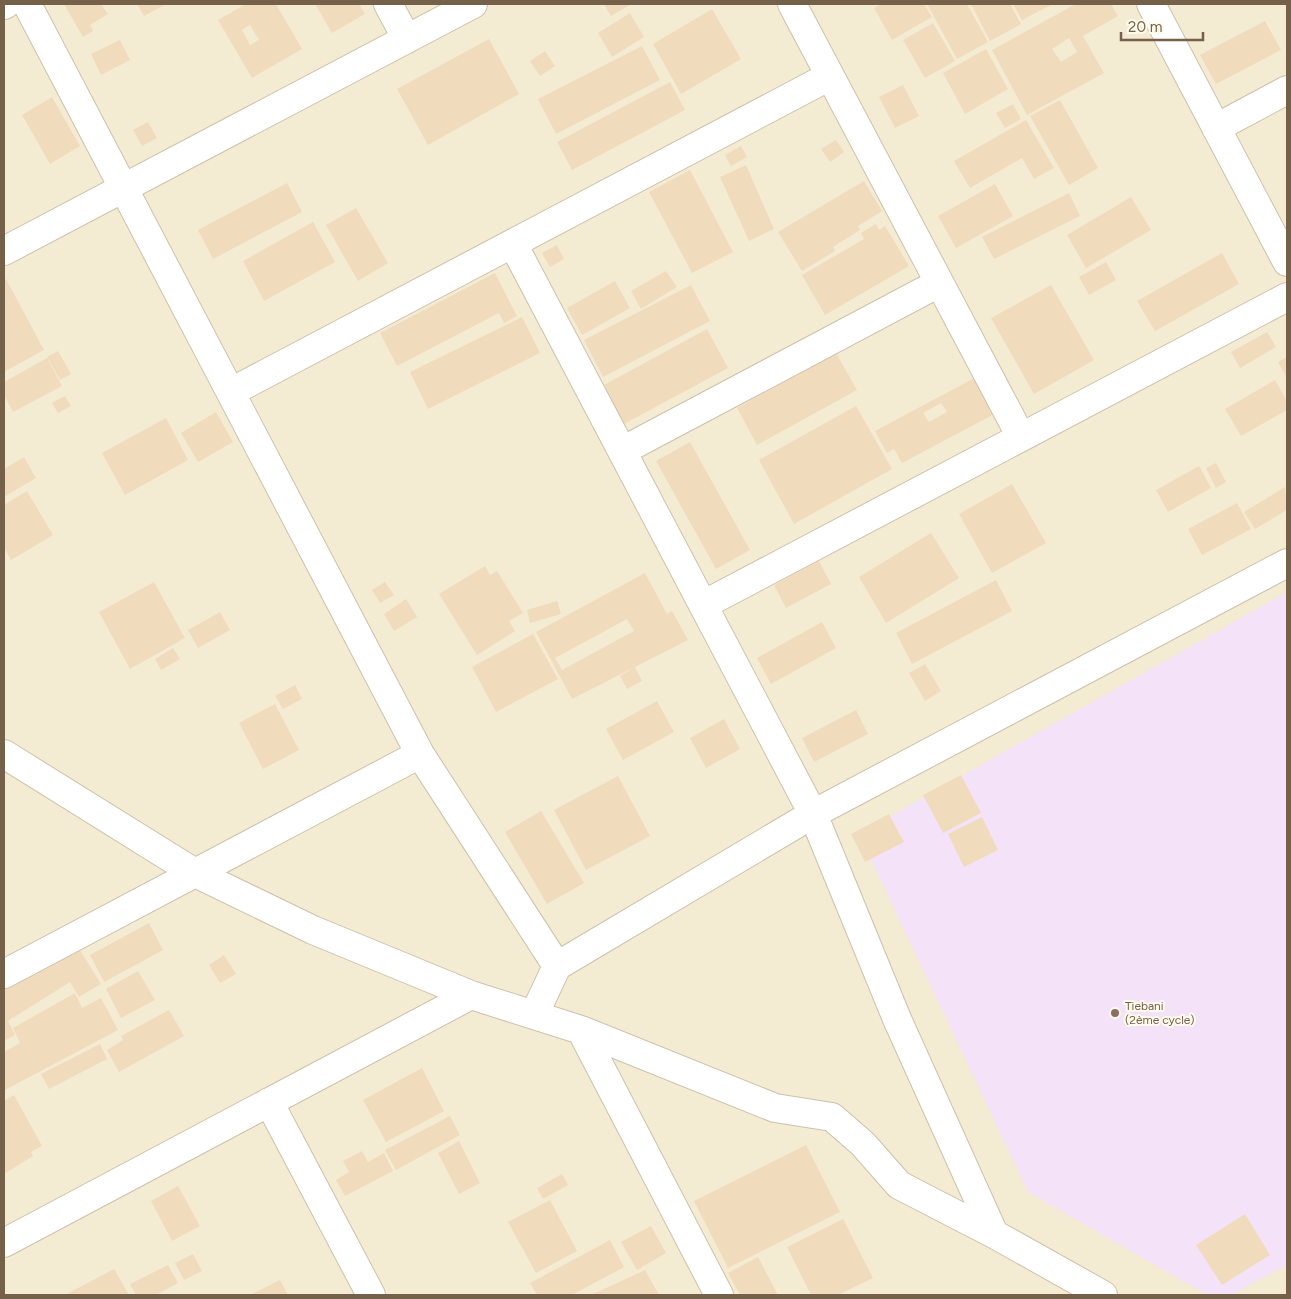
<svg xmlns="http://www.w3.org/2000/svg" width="1291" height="1299" font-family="Figtree,sans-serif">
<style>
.residential{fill:#f4ebd3}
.education{fill:#f4e2f8}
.building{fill:#f1dbbd;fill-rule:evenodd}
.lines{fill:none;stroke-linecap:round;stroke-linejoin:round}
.minor-casing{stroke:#cec0ab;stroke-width:30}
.minor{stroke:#fff;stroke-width:28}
.education-dot{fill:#8d6e63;stroke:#fffbeb;stroke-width:2}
.labels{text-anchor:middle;stroke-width:4;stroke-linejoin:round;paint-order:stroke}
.education-label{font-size:12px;fill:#785e54;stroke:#fffbeb;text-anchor:start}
</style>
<rect width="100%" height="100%" fill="#fcf7e5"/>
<path class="residential" d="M4,4H1287V1295H4Z"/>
<path class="education" d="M1287,592V1265L1231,1295H1207L1028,1192L859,834Z"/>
<path class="building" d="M64,4H101L108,14L90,25L93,31L83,37Z
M137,4H166L144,16Z
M246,4H276L302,49L252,78L218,20ZM250,25L259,40L250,45L242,30Z
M315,4H359L365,14L332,33Z
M604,4H629L630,5L611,16Z
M881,4H924L932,17L892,40L874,8Z
M927,4H967L988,42L957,59Z
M971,4H1010L1021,24L990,41Z
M1013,4H1053L1022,20Z
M1076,4H1111L1118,16L1083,36L1104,73L1027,115L992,50ZM1069,38L1077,52L1061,62L1052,49Z
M712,9L741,59L681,94L653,44Z
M630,13L644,37L612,57L598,33Z
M1265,21L1281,50L1216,84L1200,55Z
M933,23L955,61L925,78L903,40Z
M489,39L519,94L428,145L397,89Z
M120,40L130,60L101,75L91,54Z
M642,46L660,80L556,134L538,99Z
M986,49L1008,89L965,114L943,73Z
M545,51L555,66L540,76L530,61Z
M670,82L685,110L572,170L557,142Z
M903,85L919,116L895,128L879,97Z
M52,97L80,146L50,164L22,115Z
M1060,100L1098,168L1069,185L1030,116Z
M1013,104L1021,119L1005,128L996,113Z
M1026,120L1054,168L1034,179L1022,158L970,188L954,161Z
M148,122L157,138L142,146L133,130Z
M836,140L844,152L830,162L821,149Z
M741,146L747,157L731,166L725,155Z
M746,165L774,229L749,241L720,177Z
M690,170L733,252L692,273L649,192Z
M864,181L882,211L858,226L860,230L833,247L835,251L802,271L778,232Z
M287,183L302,212L213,259L198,230Z
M995,184L1013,216L956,248L938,216Z
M1069,193L1080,216L994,259L982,237Z
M1131,197L1151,230L1086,268L1067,235Z
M356,208L388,263L358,281L326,225Z
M313,222L335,262L264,301L243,261Z
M876,224L879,230L885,226L909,266L825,315L802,275L864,239L861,233Z
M557,245L564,259L550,267L542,253Z
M1222,253L1239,284L1155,331L1137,301Z
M1106,262L1116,280L1089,295L1079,277Z
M666,271L677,287L641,309L631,291Z
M495,273L517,316L504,323L499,313L397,366L380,333Z
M6,279L44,350L4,372V280Z
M615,281L630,308L582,335L567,308Z
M691,285L710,321L603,377L584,340Z
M1051,285L1094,360L1034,394L991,318Z
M522,317L540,353L428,409L410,372Z
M707,329L728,368L624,424L604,385Z
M1267,332L1276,347L1240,368L1231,352Z
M58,351L71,374L60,380L47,357Z
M836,353L857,390L757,445L737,408Z
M1287,357V378L1278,362Z
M47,358L62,386L13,412L4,395V382Z
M980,375L1000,411L902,463L894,449L887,453L875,431ZM941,403L947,412L929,422L923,413Z
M1275,380L1287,401V410L1241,436L1225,409Z
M65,396L71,406L58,413L52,403Z
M856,406L892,469L794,524L759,460Z
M216,412L233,442L198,462L181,433Z
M166,418L188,460L125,495L102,453Z
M690,442L750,550L716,569L656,461Z
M24,457L36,478L4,497V469Z
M1216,463L1226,482L1216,488L1206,468Z
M1199,466L1211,488L1168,512L1156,490Z
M1012,484L1046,543L992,573L959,514Z
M1285,487L1287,510L1255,529L1244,512Z
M27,491L53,535L11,560L4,547V505Z
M1237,503L1251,529L1202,555L1188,529Z
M931,533L959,578L886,623L859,577Z
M819,561L831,584L786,608L774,585Z
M485,566L490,575L497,571L523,613L509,621L515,631L477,655L439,594Z
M645,573L667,614L672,611L688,640L572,699L536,632ZM627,619L634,631L562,670L555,658Z
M996,580L1012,611L912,664L896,633Z
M154,582L185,638L130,669L99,612Z
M385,582L394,595L380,603L372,590Z
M406,599L417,617L394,631L384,614Z
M557,601L561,614L530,623L527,610Z
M220,612L230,630L198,648L188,630Z
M822,622L836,648L771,684L757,658Z
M533,634L558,679L496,712L472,667Z
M173,648L180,659L161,670L155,659Z
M925,664L941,691L925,701L909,673Z
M635,667L642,681L627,689L620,676Z
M295,685L302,699L283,709L275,696Z
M657,701L674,732L623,760L606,729Z
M275,704L299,750L263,769L239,723Z
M856,710L868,734L814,762L802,738Z
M724,719L740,749L706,768L690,738Z
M961,775L981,813L943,833L923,795Z
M618,776L650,836L586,870L554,810Z
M541,811L584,883L547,904L505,832Z
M889,814L904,842L865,862L851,834Z
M982,817L998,850L964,867L948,834Z
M149,923L163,950L104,982L90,955Z
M76,944L101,984L79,997L70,982L8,1021L15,1035L4,1041V985Z
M224,955L236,974L220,983L209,965Z
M138,971L155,1000L121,1018L106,989Z
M75,993L82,1008L101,998L118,1030L5,1090L4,1052L20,1043L13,1028Z
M169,1010L184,1036L119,1072L107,1050L123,1040L121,1036Z
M100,1044L107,1059L49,1089L41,1074Z
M422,1068L444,1111L386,1142L363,1100Z
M14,1095L42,1146L31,1152L33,1156L4,1174V1101Z
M450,1116L460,1135L396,1170L385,1150Z
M459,1141L480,1183L459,1194L438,1153Z
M806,1145L840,1212L728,1268L694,1201Z
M362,1151L368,1162L384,1153L393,1171L345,1196L336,1180L349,1172L343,1161Z
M562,1174L568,1185L543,1199L537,1188Z
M178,1186L200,1226L172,1241L151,1201Z
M550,1200L577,1251L536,1273L508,1222Z
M1245,1214L1270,1255L1222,1285L1196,1245Z
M843,1219L873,1278L838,1295H811L787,1247Z
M651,1226L666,1253L637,1270L621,1242Z
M610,1240L624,1267L572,1295H537L530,1283Z
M193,1254L202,1271L184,1280L175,1263Z
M758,1257L778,1295H740L728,1273Z
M168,1265L178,1283L156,1295H136L130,1284Z
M114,1269L129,1295H65Z
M645,1270L659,1295H591Z
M280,1280L288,1295H250Z"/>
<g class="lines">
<defs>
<path id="minor" d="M27,4L420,754L557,966
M388,4L407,39
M792,4L1021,437
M1151,4L1287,262
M4,5L6,4
M1216,128L1287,90
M513,244L813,814L897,1019L994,1234
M4,251L473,4
M231,392L830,76
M622,451L939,283
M703,605L1287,297
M4,754L195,873L313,930L471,995L581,1030L775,1108L832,1117L863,1144L899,1185L994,1234L1103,1295
M4,974L420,754
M534,1015L557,966L813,814L1287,563
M581,1030L719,1295
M269,1102L371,1295
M4,1243L471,995"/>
</defs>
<use href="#minor" class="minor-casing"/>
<use href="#minor" class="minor"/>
</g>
<circle class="education-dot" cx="1115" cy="1013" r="5"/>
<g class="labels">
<g class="education-label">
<text x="1125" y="1010">Tiebani<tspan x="1125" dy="14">(2ème cycle)</tspan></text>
</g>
</g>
<rect width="1291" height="1299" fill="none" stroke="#75614a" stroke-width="10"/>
<path d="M1121 32v8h82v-8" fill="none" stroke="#75614a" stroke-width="2.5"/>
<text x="1128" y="32" font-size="15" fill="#75614a" stroke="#fffbeb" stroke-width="4" paint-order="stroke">20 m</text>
</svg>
